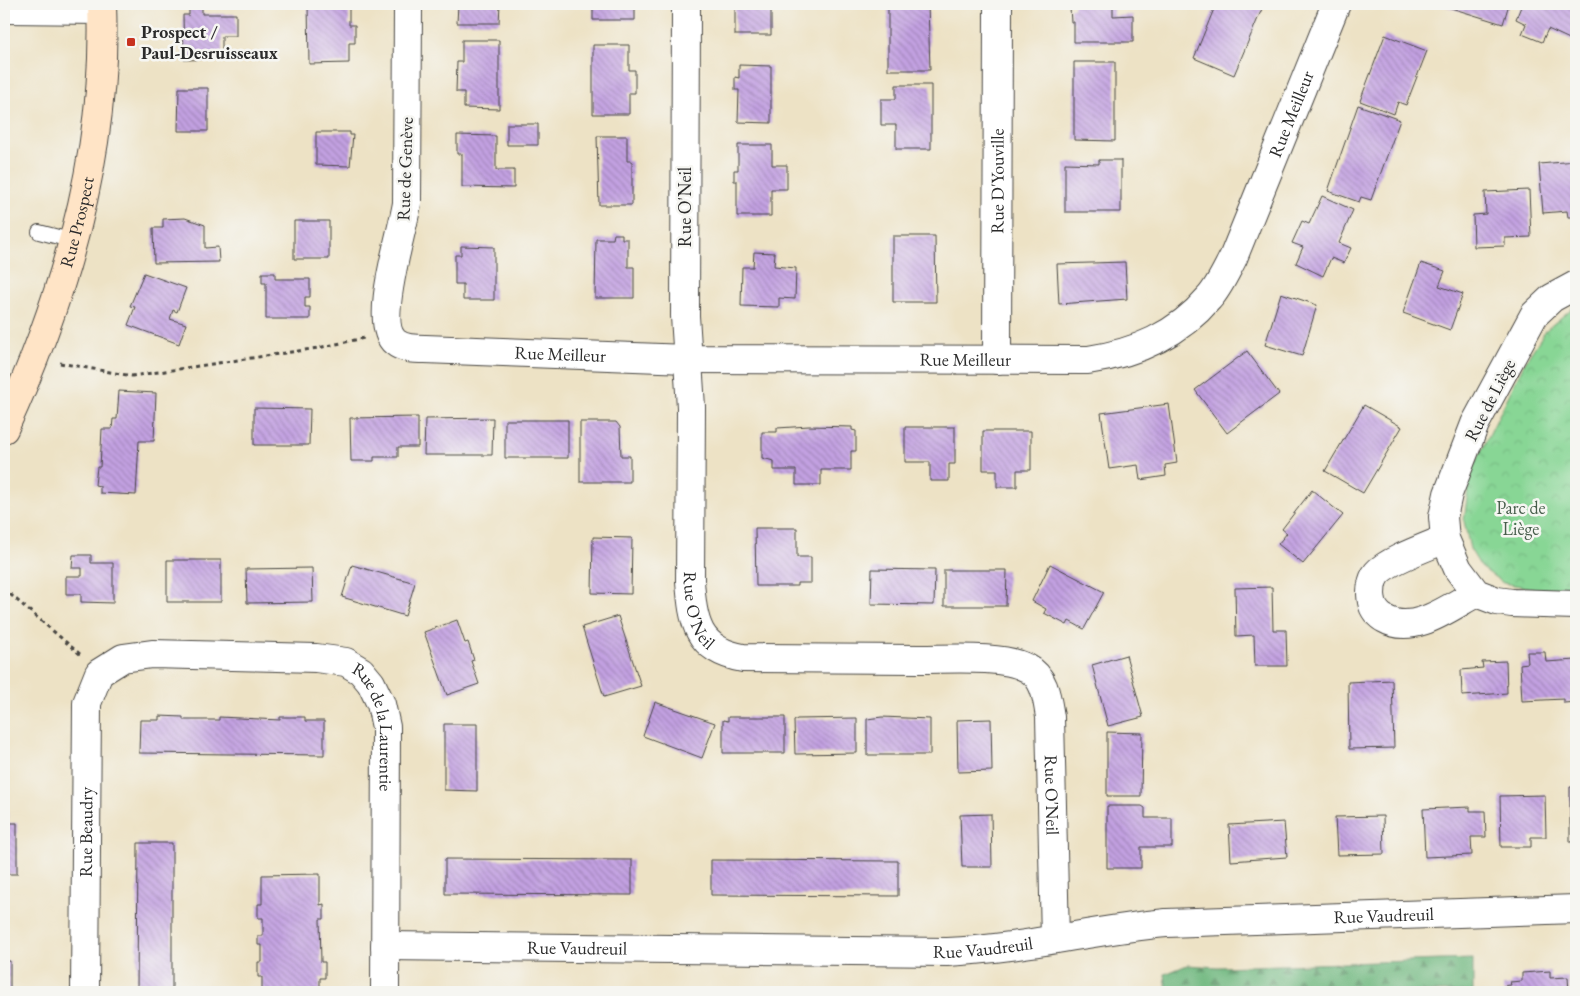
<svg xmlns="http://www.w3.org/2000/svg" width="1580" height="996" font-family="'EB Garamond',serif">
<style>
.forest{fill:url(#forest-firs);stroke:#4c7154}
.park{fill:url(#park-crowns);stroke:#5a8060}
.building{fill:url(#building-back-hatch)}
.lines{fill:none;stroke-linecap:round;stroke-linejoin:round}
.lane-casing{stroke:#484642;stroke-width:16}
.street-casing{stroke:#484642;stroke-width:30}
.secondary-casing{stroke:#484642;stroke-width:30}
.path{stroke:#484642;stroke-width:3;stroke-dasharray:4 4;stroke-linecap:butt}
.lane{stroke:#fff;stroke-width:14}
.street{stroke:#fff;stroke-width:28}
.secondary{stroke:#ffe4c6;stroke-width:28}
.poi-dot{fill:#c8321e;stroke:#f6f6f2;stroke-width:2}
.labels{text-anchor:middle;stroke-width:5;stroke-linejoin:round;paint-order:stroke}
.poi-label{font-size:18px;font-weight:bold;fill:#2b2b2b;stroke:#f6f6f2;text-anchor:start}
.street-label{font-size:18px;fill:#2b2b2b;stroke:#f6f6f2}
.park-label{font-size:18px;fill:#475e4b;stroke:#f6f6f2}
</style>
<defs>
<pattern id="forest-firs" width="22" height="20" patternUnits="userSpaceOnUse" patternTransform="scale(1.25)"><rect width="22" height="20" fill="#6eb77e"/><path d="M5 1l3.5 6h-7zM16 11l3.5 6h-7z" fill="#5b9567"/></pattern>
<pattern id="park-crowns" width="20" height="18" patternUnits="userSpaceOnUse" patternTransform="scale(1.25)"><rect width="20" height="18" fill="#88d695"/><path d="M2 6a3 3 0 1 1 6 0M12 15a3 3 0 1 1 6 0" fill="none" stroke="#76b881"/></pattern>
<pattern id="building-back-hatch" width="6" height="6" patternUnits="userSpaceOnUse" patternTransform="scale(1.25)"><rect width="6" height="6" fill="#c3a1e2"/><path d="M-1 5l2 2M0 0l6 6M5-1l2 2" fill="none" stroke="#9f83b7"/></pattern>
</defs>
<rect width="100%" height="100%" fill="#f6f6f2"/>
<filter id="ink" filterUnits="userSpaceOnUse"><feTurbulence type="fractalNoise" baseFrequency=".02" numOctaves="2"/><feDisplacementMap in="SourceGraphic" scale="10" xChannelSelector="R" yChannelSelector="G"/><feConvolveMatrix kernelMatrix="1 2 1 2 8 2 1 2 1" color-interpolation-filters="sRGB"/></filter>
<filter id="wash" filterUnits="userSpaceOnUse"><feTurbulence type="fractalNoise" baseFrequency=".0096" numOctaves="4" result="noise"/><feDisplacementMap in="SourceGraphic" scale="20" xChannelSelector="R" yChannelSelector="G"/><feGaussianBlur stdDeviation="1.12" result="paint"/><feColorMatrix in="noise" values="0 0 0 0 0 0 0 0 0 0 0 0 0 0 0 0 0 1.4 0 .05"/><feComposite in="paint" operator="in"/></filter>
<g filter="url(#wash)">
<rect width="100%" height="100%" fill="#ede2c5"/>
<path class="forest" d="M1473,959V992H1167L1165,974L1187,965L1218,967Z"/>
<path class="park" d="M1576,305V587L1537,589L1503,583L1481,567L1470,549L1464,521L1470,474L1525,362L1546,330Z"/>
<g id="blocks">
<path class="building" d="M189,4H202V14H236V36H222V59L184,60L183,15H189Z
M308,4H349V25H355V43H349V63L309,64Z
M458,4H500L499,23H457Z
M593,4H635V20H593Z
M735,4H771V35H735Z
M888,4H928L930,70H888Z
M1074,4H1113V16L1133,15V42H1074V22H1071L1070,8H1074Z
M1216,4H1264L1234,75L1194,58Z
M1438,4H1509L1503,24Z
M1522,4H1576V42L1548,29L1542,42L1522,34L1526,24L1516,19Z
M1385,35L1427,51L1406,105L1398,102L1394,114L1360,101Z
M462,40H499V109L464,108V92H456L457,62H462Z
M593,45H629V70H635V93H629V114H593Z
M1074,62H1115V141L1074,140Z
M739,65L771,66V123L738,122L739,90H735V77L739,78Z
M896,85H931V149H896V125H881V99H896Z
M179,88H208V131H178Z
M1358,105L1400,120L1371,200L1361,197L1359,202L1328,191Z
M507,124H538V145H507Z
M316,132H350V135H353L350,166L316,165Z
M457,135L496,136V170H514V188L462,187V154H457Z
M597,136H627V161H632V205H599Z
M738,145H772V165H787V189H771V216H737V181H734V170H738Z
M1099,160H1121V212H1065V163L1099,164Z
M1576,161V217H1568L1567,211L1543,213L1539,164Z
M1529,190L1531,237L1505,238V246L1474,247L1473,215L1486,214L1485,192Z
M1322,196L1353,210L1339,243L1351,248L1344,263L1331,258L1323,276L1296,263L1303,247L1292,243L1302,221L1309,224Z
M185,218L205,225V248L218,247L219,262L154,263L153,228H163V219Z
M294,221H329V259H294Z
M614,234H622V239H628V267H634V298H595L596,239H613Z
M893,236H935L936,302H893Z
M461,246L494,247V300H463V284H455V255H461Z
M754,252L775,253L774,266L796,268L795,299L779,298V307L741,306L742,267H753Z
M1125,262L1127,299L1059,304L1057,264Z
M1421,263L1445,271L1439,286L1463,294L1450,330L1403,313Z
M144,273L186,288L177,312L173,310L170,319L186,324L179,344L128,325L135,307L130,306Z
M262,273H275V279H310V297H305V307H310V319H266V283H262Z
M1281,293L1317,305L1302,356L1265,345Z
M1247,351L1279,394L1227,433L1195,390Z
M119,391L156,393L154,441H139L136,495L100,493V486L95,485L97,467H100L102,429H112L113,419H117Z
M1169,404L1177,463L1165,465L1166,476L1140,480L1138,465L1109,469L1101,413Z
M1364,405L1402,427L1363,493L1325,471Z
M254,408L310,409L309,445H254Z
M418,417V447H398V457H374V461H351L350,418Z
M493,418L492,455H424L425,419Z
M505,420H568V458H505Z
M580,422H616L620,427L621,456H630V482H580Z
M809,426L852,427V430L856,431V451H851V470H821V485H796V470H774V461L762,458V432H777V428Z
M905,427H955V464H949V481H930V462H905Z
M983,431H1031V470H1017V487H997V470H983Z
M1312,490L1343,515L1303,564L1278,544L1287,533L1282,529Z
M755,528H797V557H811V583H797V586H756Z
M593,537L632,538L631,594L592,593Z
M73,555H91V563H113V603L81,602V594H66V576H82V568H72Z
M167,560H221V602H167Z
M1050,564L1104,592L1084,629L1069,621L1067,625L1044,613L1046,609L1032,601Z
M352,565L415,583L405,616L342,597Z
M312,568L313,602L247,603L246,569Z
M872,569L935,570L934,605L871,604Z
M944,570H1007L1006,606H944Z
M1272,587L1273,630H1286L1287,666H1255L1254,635L1236,636L1235,588Z
M618,616L641,686L604,697L582,627Z
M457,620L465,643L468,642L474,660L471,661L479,684L447,695L424,632Z
M1527,652H1545L1546,662L1576,660V702L1564,703V699L1522,701L1520,664L1528,663Z
M1126,655L1143,717L1108,726L1092,665Z
M1506,661L1507,693L1462,696L1461,670L1483,668L1482,662Z
M1392,680L1394,748L1349,749L1348,682Z
M655,702L715,723L702,758L643,736Z
M159,716L183,717V720H219V717L280,720V717H305V721H324V755L139,753L140,720H159Z
M728,717H785V753H723V720L728,721Z
M882,717L930,719V755H867V719Z
M857,718V753L795,754L794,721L797,719Z
M991,719L992,771L958,772L957,720Z
M444,724H477V791L444,790Z
M1107,732L1142,733L1141,796H1107Z
M1570,787H1576V842H1570Z
M1545,795L1546,837H1531V847H1501L1500,796Z
M1107,806H1142L1145,808V818H1172V847H1141V868H1107Z
M1470,807V811H1485L1486,837H1471L1472,855L1425,857L1423,809Z
M4,808H8V823H17V874H4Z
M991,814L992,867H962L960,815Z
M1383,816L1384,854L1337,855L1335,817Z
M1284,822L1287,857L1231,861L1229,825Z
M138,843H172V992H137Z
M445,859L632,860V895L445,894Z
M711,860L898,861V896L711,895Z
M320,874V905L324,904V919H320L321,962H325V978H320V992H262V977H258V962H262V945H258V936H263V918H258V904H262V875Z
M4,961H10V992H4Z
M1550,971V978L1568,977L1569,992H1503V986L1511,985L1510,982L1522,981V973Z"/>
</g>
</g>
<g filter="url(#ink)">
<use href="#blocks" fill-opacity="0" stroke="#484642" stroke-width="1"/>
<g class="lines">
<defs>
<path id="lane" d="M39,232L74,241"/>
<g id="street">
<path id="s1" d="M408,4L407,203C403,232 372,323 395,342C403,349 415,349 425,349L687,359L1088,360C1135,353 1177,336 1209,298C1219,287 1226,271 1233,258L1336,4"/>
<path id="s2" d="M686,4L685,316L691,407L690,581C693,622 697,650 743,658C802,658 862,659 921,659C949,659 1003,655 1027,668C1045,677 1047,699 1050,717L1055,939"/>
<path d="M4,9L102,10"/>
<path d="M1576,285L1552,298L1534,315L1475,424L1448,494L1443,517L1445,539L1458,569L1476,593L1497,601L1512,603L1576,605"/>
<path id="s3" d="M997,360L998,4"/>
<path d="M1445,539C1429,546 1387,561 1377,573C1371,580 1370,593 1372,602C1373,609 1379,616 1385,619C1414,636 1451,606 1476,593"/>
<path id="s4" d="M385,946L947,952C1021,949 1092,930 1166,923L1576,909"/>
<path id="s5" d="M85,992L87,703L99,673L123,658L152,654L316,658L346,662L361,671L371,683L381,704L386,727L385,992"/>
</g>
<g id="secondary">
<path id="s6" d="M4,429C65,296 108,151 102,4"/>
</g>
</defs>
<use href="#lane" class="lane-casing"/>
<use href="#street" class="street-casing"/>
<use href="#secondary" class="secondary-casing"/>
<path class="path" d="M60,363L132,376L318,348L364,338
M4,589L81,655"/>
<use href="#lane" class="lane"/>
<use href="#street" class="street"/>
<use href="#secondary" class="secondary"/>
</g>
</g>
<rect class="poi-dot" x="126" y="37" width="10" height="10" rx="2.5"/>
<g class="labels">
<g class="poi-label">
<text x="141" y="38">Prospect /<tspan x="141" dy="21">Paul-Desruisseaux</tspan></text>
</g>
<g class="street-label">
<text dy="6" stroke="none"><textPath href="#s1" startOffset="1378">Rue Meilleur</textPath></text>
<text transform="translate(405 169) rotate(-88)" y="6">Rue de Genève</text>
<text dy="6" stroke="none"><textPath href="#s3" startOffset="179">Rue D'Youville</textPath></text>
<text transform="translate(685 207) rotate(-90)" y="6">Rue O'Neil</text>
<text dy="6" stroke="none"><textPath href="#s6" startOffset="220">Rue Prospect</textPath></text>
<text dy="6" stroke="none"><textPath href="#s1" startOffset="509">Rue Meilleur</textPath></text>
<text dy="6" stroke="none"><textPath href="#s1" startOffset="914">Rue Meilleur</textPath></text>
<text transform="translate(1490 400) rotate(-63)" y="6">Rue de Liège</text>
<text dy="6" stroke="none"><textPath href="#s2" startOffset="608">Rue O'Neil</textPath></text>
<text dy="6" stroke="none"><textPath href="#s5" startOffset="650">Rue de la Laurentie</textPath></text>
<text dy="6" stroke="none"><textPath href="#s2" startOffset="1101">Rue O'Neil</textPath></text>
<text dy="6" stroke="none"><textPath href="#s5" startOffset="160">Rue Beaudry</textPath></text>
<text dy="6" stroke="none"><textPath href="#s4" startOffset="1001">Rue Vaudreuil</textPath></text>
<text dy="6" stroke="none"><textPath href="#s4" startOffset="598">Rue Vaudreuil</textPath></text>
<text dy="6" stroke="none"><textPath href="#s4" startOffset="192">Rue Vaudreuil</textPath></text>
</g>
<g class="park-label">
<text x="1521" y="514">Parc de<tspan x="1521" dy="21">Liège</tspan></text>
</g>
</g>
<rect width="1580" height="996" fill="none" stroke="#f6f6f2" stroke-width="20"/>
</svg>
